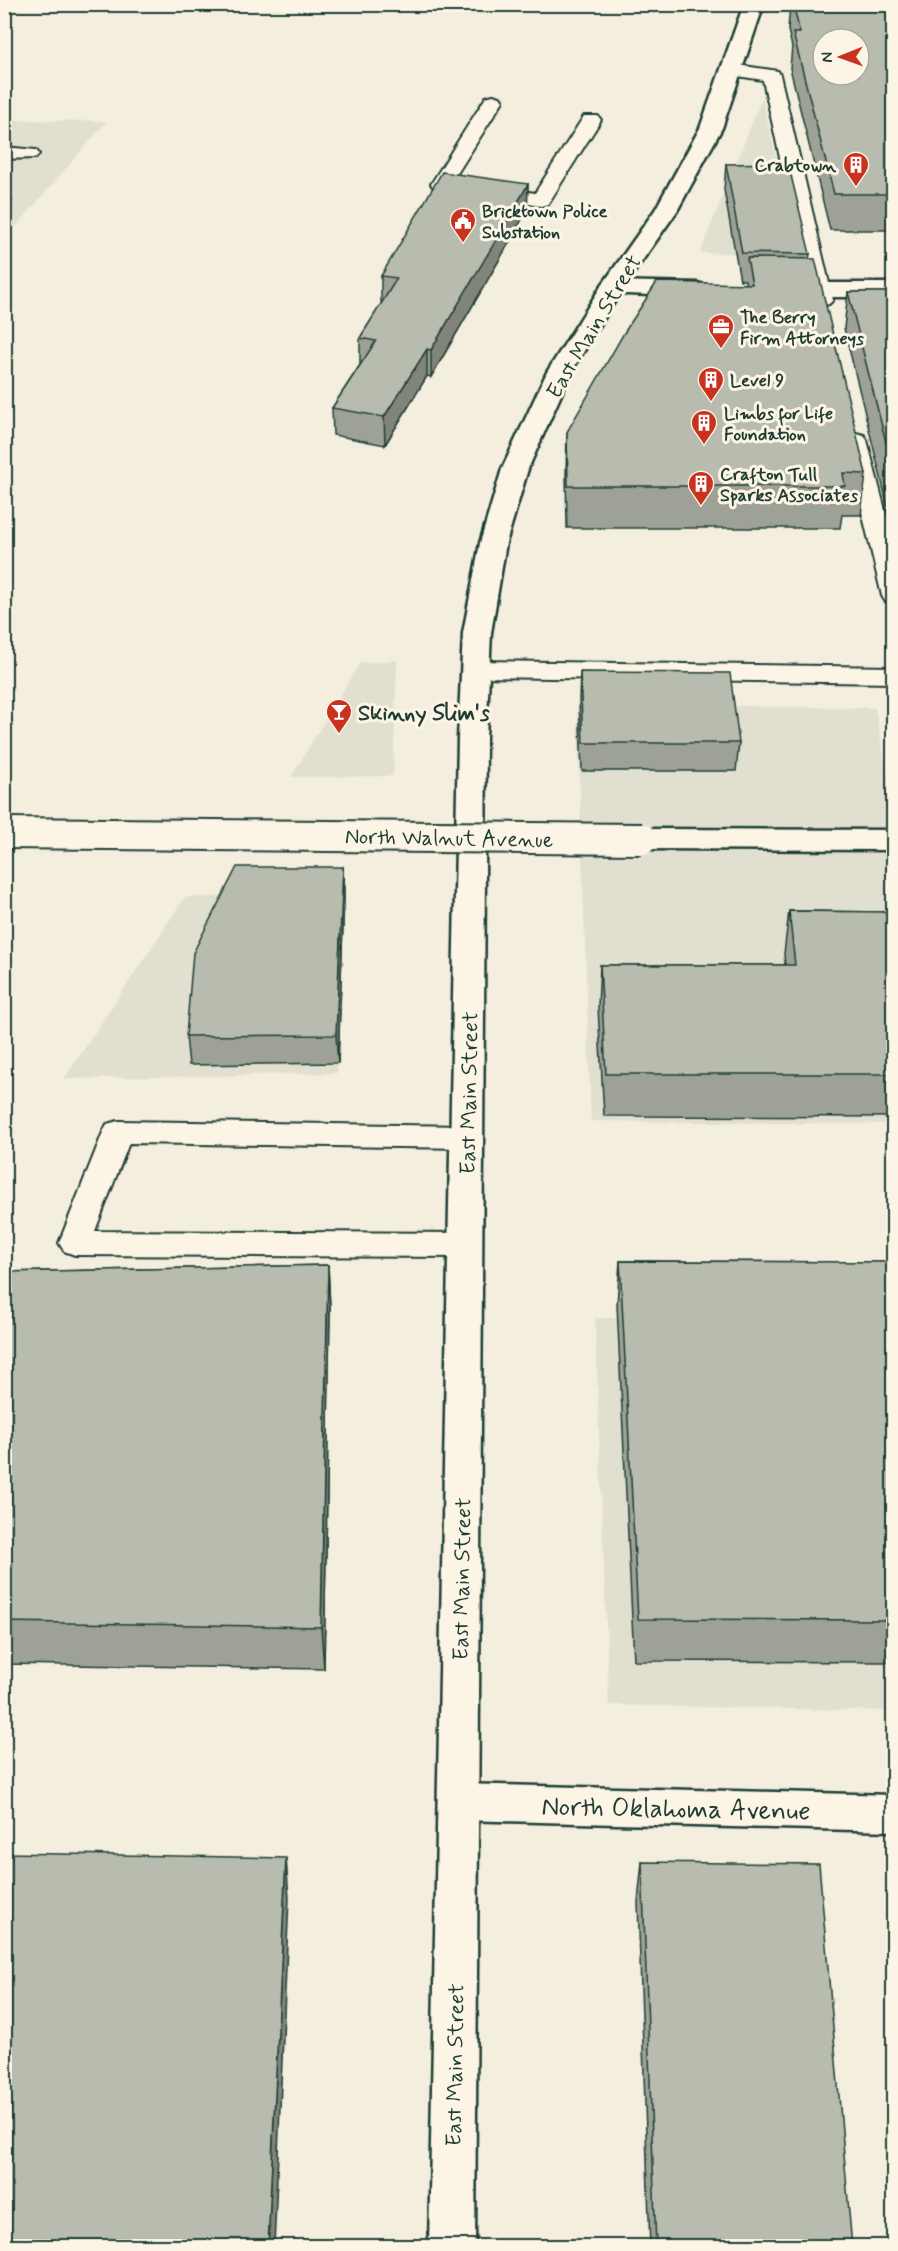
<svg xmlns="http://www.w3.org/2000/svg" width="898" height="2251" font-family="Mynerve,sans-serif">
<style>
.built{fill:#e1dfd0}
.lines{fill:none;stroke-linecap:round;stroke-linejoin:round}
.lane-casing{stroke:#1f3d34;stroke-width:4}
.street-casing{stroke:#1f3d34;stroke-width:5}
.secondary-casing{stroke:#1f3d34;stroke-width:5}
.lane{fill:#fcf5e5;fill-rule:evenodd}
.street{fill:#fcf5e5;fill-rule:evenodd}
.secondary{fill:#fcf5e5;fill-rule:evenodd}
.secondary-bridge-casing{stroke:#1f3d34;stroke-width:34;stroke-linecap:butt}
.secondary-bridge{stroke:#fcf5e5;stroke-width:30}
.wall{fill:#9ea296;stroke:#1f3d34;stroke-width:1.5}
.shaded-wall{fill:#81847a;stroke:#1f3d34;stroke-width:1.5}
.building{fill:#b8bcae;stroke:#1f3d34;stroke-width:1.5;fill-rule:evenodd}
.labels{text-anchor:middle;stroke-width:6;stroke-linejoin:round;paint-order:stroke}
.far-poi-label{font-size:18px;font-weight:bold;fill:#1f3d34;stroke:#fcf5e5;text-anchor:start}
.street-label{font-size:22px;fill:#1f3d34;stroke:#fcf5e5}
.poi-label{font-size:22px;font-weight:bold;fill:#1f3d34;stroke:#fcf5e5;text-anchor:start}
.near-street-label{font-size:27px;fill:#1f3d34;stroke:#fcf5e5}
</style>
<rect width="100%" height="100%" fill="#f3eede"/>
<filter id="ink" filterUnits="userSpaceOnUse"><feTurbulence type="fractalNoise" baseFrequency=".0167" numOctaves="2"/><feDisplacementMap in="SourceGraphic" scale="12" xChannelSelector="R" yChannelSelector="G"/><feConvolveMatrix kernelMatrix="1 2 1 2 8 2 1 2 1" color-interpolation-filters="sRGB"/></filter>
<g filter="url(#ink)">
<path class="built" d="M762,98L799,254L700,253Z
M5,120L107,121L5,239Z
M397,660L393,776L291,777L360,663Z
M577,704L875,708L894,808L893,1124L591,1121Z
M344,895L337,1073L64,1079L185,897Z
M595,1318L893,1321V1711L609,1705Z"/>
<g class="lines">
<defs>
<path id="lane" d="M731,64L778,71L780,75L833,300L829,304L822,306L815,304L811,300L763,80L724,74L722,70L724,66Z
M493,95L500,97L503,101L453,180L535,193L584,116H598L601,120L548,204L541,206L441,190L434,188L431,184L486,97Z
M4,147L36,150L39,154L36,158L4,159Z
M856,433L864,435L867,440L894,545V603L885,601L882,596L845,440L848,435Z
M475,661L894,667V683L475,677L466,674L462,669L466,664Z
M118,1121L467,1126L478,1129L482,1137L478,1145L467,1148L129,1143L95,1231L465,1233L476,1237L481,1245L476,1253L465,1257L75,1255L64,1251L59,1243L103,1132L107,1124Z"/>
<path id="street" d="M612,281L697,283L705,285L709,290L705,295L697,297L604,293L600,288L604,283Z
M778,283H894V297H778L770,295L766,290L770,285Z
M459,1784L894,1795V1831L459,1820L445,1815L439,1802L445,1789Z"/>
<path id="secondary" d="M744,4H764L722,128L677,211L623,288L571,372L528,469L506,543L491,633L486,738L475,2246H429L458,738L463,633L480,543L502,469L547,372L600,288L655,210L700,128Z
M642,829L894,830V850L642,849L632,846L627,839L632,832Z"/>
</defs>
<use href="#lane" class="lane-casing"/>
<use href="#street" class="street-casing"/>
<use href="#secondary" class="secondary-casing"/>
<use href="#lane" class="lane"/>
<use href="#street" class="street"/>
<use href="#secondary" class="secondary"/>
<defs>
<path id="secondary-bridge" d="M4,833L642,839"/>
</defs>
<use href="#secondary-bridge" class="secondary-bridge-casing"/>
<use href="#secondary-bridge" class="secondary-bridge"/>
</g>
<path class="wall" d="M790,4H894V230H830L790,68L792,47L788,30Z
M726,164L810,254L809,259L866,474L861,515H842L840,528H567L566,474L567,432L745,284V280H740L724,190Z
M528,184L527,210L501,257L431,377L427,376L385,445L333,435L332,408L360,365V338L382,303L381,302V276Z
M848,292H894V515H890L844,328Z
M580,672L739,743L736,771H582L579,701Z
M343,867L344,895L338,1063L189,1065L186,1036Z
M789,911L894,912V1117L604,1116L598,1007L600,965H785L784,954Z
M620,1261L894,1262V1662L634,1661L617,1305Z
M328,1265L330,1309L324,1669L4,1664V1272Z
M642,1862L852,2247H650L638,1902Z"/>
<path class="shaded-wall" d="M8,168L12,202L4,211V171Z
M528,184L527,210L501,257L431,377V350Z
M427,349V376L385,445L384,417Z
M343,867L344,895L338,1063L336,1035Z
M328,1265L330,1309L324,1669L321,1627Z
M286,1858L289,1898L274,2247H268Z"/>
<path class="building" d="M793,4H894V194H834L793,33H800ZM823,39H859V75H823Z
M788,163L810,254L742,253L726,164Z
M442,172L528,184L502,230L431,350L427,349L384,417L332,408L376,341L360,338L397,278L381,276Z
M747,258L815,259L866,474L843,473L845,486H568L567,432L624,333L657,282L752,284Z
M848,292H894V474Z
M580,672L730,673L739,743H583Z
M237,867H343L336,1035L186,1036L193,953Z
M789,911L894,912V1074H606L600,965H795Z
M620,1261L894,1262V1620L638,1619Z
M328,1265L321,1627L4,1622V1272Z
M4,1853L286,1858L268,2247H4Z
M642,1862L819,1864L852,2247H656Z"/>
</g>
<defs>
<symbol id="building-pin" viewBox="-11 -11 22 30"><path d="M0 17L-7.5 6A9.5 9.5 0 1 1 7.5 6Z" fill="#c8321e" stroke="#fcf5e5"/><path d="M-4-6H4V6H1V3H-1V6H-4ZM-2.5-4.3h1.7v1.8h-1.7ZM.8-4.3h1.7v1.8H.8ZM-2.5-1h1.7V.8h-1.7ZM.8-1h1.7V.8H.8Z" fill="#fff"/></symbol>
<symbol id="civic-pin" viewBox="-11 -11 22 30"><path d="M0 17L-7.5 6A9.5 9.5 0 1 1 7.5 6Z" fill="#c8321e" stroke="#fcf5e5"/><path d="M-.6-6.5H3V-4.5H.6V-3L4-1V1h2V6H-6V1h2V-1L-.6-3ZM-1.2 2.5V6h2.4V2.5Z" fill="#fff"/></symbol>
<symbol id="office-pin" viewBox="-11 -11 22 30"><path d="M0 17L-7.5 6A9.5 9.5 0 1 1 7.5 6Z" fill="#c8321e" stroke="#fcf5e5"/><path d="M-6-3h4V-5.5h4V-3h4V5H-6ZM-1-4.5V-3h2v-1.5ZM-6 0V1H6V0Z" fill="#fff"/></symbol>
<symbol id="bar-pin" viewBox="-11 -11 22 30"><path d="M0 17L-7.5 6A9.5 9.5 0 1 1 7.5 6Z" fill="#c8321e" stroke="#fcf5e5"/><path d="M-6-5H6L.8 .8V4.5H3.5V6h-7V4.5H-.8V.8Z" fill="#fff"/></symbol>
</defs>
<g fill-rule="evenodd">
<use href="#building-pin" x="841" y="150" width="30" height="40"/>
<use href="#civic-pin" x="448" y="206" width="30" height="40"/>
<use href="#office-pin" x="706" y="312" width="30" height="40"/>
<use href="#building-pin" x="696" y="365" width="30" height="40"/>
<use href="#building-pin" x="689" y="408" width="30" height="40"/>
<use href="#building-pin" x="686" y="469" width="30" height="40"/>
<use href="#bar-pin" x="324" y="697" width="30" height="40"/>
</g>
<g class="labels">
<g class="far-poi-label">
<text x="836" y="171" text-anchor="end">Crabtown</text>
<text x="482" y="217">Bricktown Police<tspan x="482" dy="21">Substation</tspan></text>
<text x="740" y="323">The Berry<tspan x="740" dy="21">Firm Attorneys</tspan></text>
<text x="730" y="386">Level 9</text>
<text x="724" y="419">Limbs for Life<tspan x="724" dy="21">Foundation</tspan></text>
<text x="720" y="480">Crafton Tull<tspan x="720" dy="21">Sparks Associates</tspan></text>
</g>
<g class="street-label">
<text transform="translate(593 326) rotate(-59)" y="8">East Main Street</text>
<text transform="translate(449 837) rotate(1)" y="8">North Walnut Avenue</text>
<text transform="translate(468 1093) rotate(-89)" y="8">East Main Street</text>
<text transform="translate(461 1579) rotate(-89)" y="8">East Main Street</text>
<text transform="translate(454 2065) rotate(-89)" y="8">East Main Street</text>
</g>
<g class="poi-label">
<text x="358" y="720">Skinny Slim's</text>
</g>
<g class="near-street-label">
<text transform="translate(676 1808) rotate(1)" y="9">North Oklahoma Avenue</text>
</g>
</g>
<rect width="898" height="2251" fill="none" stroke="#fcf5e5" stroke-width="24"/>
<rect x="12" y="12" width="874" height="2227" fill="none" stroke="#1f3d34" stroke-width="2" filter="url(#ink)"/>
<g transform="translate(841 57) rotate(269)"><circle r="28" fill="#fcf5e5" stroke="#a4ab9e" stroke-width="1.5"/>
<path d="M0-4.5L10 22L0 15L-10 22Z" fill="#c8321e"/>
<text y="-9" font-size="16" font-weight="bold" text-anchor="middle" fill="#1f3d34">N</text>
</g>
</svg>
